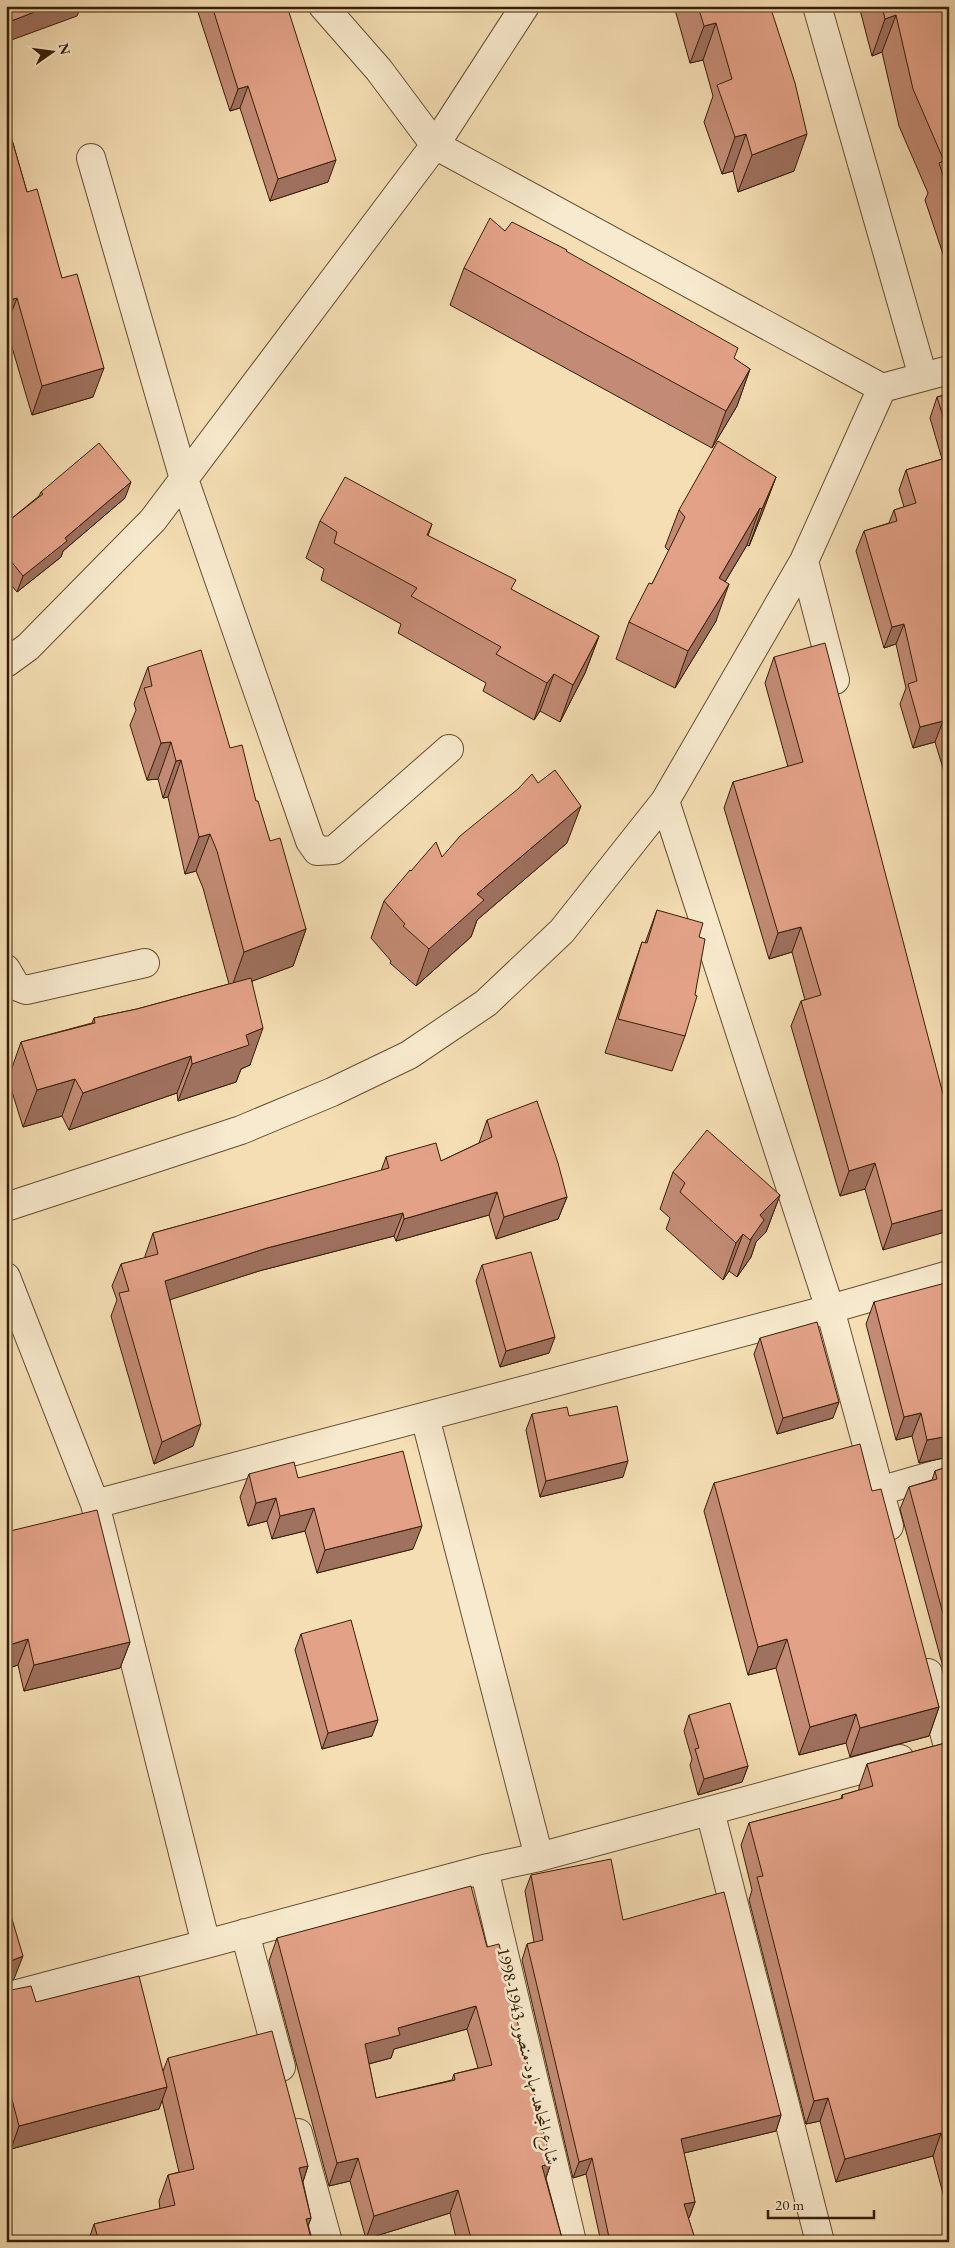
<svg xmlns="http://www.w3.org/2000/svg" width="955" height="2248" font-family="'EB Garamond',Amiri,serif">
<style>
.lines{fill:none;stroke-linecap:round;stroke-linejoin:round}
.minor-casing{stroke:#664e31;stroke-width:30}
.minor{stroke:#f8eace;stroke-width:28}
.wall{fill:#c38b75;stroke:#371e05;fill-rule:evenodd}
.shaded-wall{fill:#9f715f;stroke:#371e05}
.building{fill:#e3a288;stroke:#371e05;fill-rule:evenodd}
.labels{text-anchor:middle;stroke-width:5;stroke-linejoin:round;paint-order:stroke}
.street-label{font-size:18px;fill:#371e05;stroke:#f8eace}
</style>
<rect width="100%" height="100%" fill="#f5deb4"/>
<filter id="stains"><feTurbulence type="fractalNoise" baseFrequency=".004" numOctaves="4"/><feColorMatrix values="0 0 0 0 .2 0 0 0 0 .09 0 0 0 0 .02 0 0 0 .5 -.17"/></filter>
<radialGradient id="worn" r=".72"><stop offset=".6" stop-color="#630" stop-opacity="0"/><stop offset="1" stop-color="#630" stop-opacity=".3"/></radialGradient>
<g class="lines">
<defs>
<path id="minor" d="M323,6L379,70L435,145L882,388L949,370
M817,6L923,377
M91,158L184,479L310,841L317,851L334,850L449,749
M804,561L835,680
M6,663L28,647L153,520L435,145L525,6
M665,801L830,1309L889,1526
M6,969L16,986L26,990L145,963
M6,1207L241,1130L332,1092L409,1055L486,1003L562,931L665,801L804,561L882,388
M6,1277L95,1504L206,1944L484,1869L539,1857L900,1759
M425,1417L539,1857
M879,1491L949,1471
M95,1504L830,1309L949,1275
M928,1673L949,1750
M710,1811L820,2242
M484,1869L572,2242
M245,1933L281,2067
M6,1997L206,1944
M298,2133L328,2242"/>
</defs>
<use href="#minor" class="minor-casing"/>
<use href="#minor" class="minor"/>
</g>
<path class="wall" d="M196,6H287L328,182L270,201L240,108L230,111Z
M674,6H770L794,171L738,192L733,171L722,174L704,122L713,96L703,60L690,63Z
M859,6H949V254L944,257L925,200L928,193L899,126L882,52L872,56Z
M6,119L27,192L62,278L93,397L32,415L6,327Z
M505,231L566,252L750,369L737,406L712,448L450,305L464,268Z
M949,394V788L935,742L913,748L900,704L906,688L896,644L884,648L856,551L864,531L889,523L894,510L904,507L899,490L906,470L942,459L930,418L937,397Z
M776,477L762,514L749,546L747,545L725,582L716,621L675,688L616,659L629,622L652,584L669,551L665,547L679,510Z
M41,492L125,498L63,551L61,557L17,592L6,579V523L39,496Z
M320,521L432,524L428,536L512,590L599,636L585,673L560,722L540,711L534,720L483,691L486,683L398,633L401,624L321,580L324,569L306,558Z
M774,657L943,1094L883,1250L865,1189L840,1196L791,1026L801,1001L805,1000L792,952L769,959L724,808L733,782L788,767L765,683Z
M148,667L230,748L256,801L270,841L306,929L293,966L252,981L250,1065L241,1069L236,1082L178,1101L177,1093L69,1130L62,1116L23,1127L8,1079L21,1042L92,1023L94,1018L137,1009L229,984L203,888L196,871L185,874L168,797L163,798L158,779L147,780L130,725L136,710L134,704Z
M567,843L477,920L471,937L416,986L390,963L391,961L371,938L384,901L411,871L442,857Z
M657,910L699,937L685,1036L672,1071L605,1053L630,977L642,942L645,943Z
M487,1120L567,1197L558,1219L496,1239L489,1215L396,1241L394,1236L259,1271L170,1299L193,1446L154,1464L111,1316L117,1300L112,1286L121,1264L145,1258V1256L153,1233L381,1171L386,1157L441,1161L479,1143Z
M673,1172L780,1195L766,1232L756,1242L751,1257L737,1277L729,1271L723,1280L666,1229L670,1218L660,1209Z
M482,1265L549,1353L500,1367L476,1281Z
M874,1302L949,1457L919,1463L912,1436L896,1440L866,1324Z
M760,1338L833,1418L777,1434L754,1354Z
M532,1414L623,1477L540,1497L526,1430Z
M949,1466V1689L900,1509L909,1487L932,1480L935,1471Z
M249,1474L298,1478L413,1549L317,1573L305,1531L272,1539L267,1521L248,1526L240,1497Z
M714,1483L872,1491L939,1707L929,1736L850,1757L846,1743L799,1755L776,1668L748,1675L704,1511Z
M6,1532L130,1642L120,1668L24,1691L18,1665L6,1669Z
M301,1634L372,1736L322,1749L295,1650Z
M689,1715L748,1766L742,1782L698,1795L690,1765L692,1759L684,1731Z
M949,1742V2216L933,2156L836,2182L820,2121L806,2124L749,1900L752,1890L741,1845L749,1823L841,1799L842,1795L859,1790V1787L867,1764Z
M531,1875L623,1920L781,2115L776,2131L684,2153L695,2202L689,2218H688L696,2242H601L586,2174L573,2178L522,1960L527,1944L534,1942L525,1891Z
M277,1938L487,1947L551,2163L546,2178L563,2242H457L450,2213L366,2239L350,2181L329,2186L269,1961ZM467,2029L478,2068L454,2074L452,2080L376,2098L369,2064L391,2058L394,2049Z
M6,1987L163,2071L168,2058L308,2166L303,2182L311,2218L308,2226L312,2242H88L94,2224L160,2209L159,2201L168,2175L179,2172L162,2100L159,2109L11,2149L6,2132Z"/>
<path class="shaded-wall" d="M50,6H90L80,9L77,16L6,42V23Z
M896,15L882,52L872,56L885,19Z
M716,23L703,60L690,63L704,26Z
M248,86L240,108L230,111L238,89Z
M746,134L733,171L722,174L735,137Z
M807,134L794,171L738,192L752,155Z
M336,160L328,182L270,201L278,179Z
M949,242V254L944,257Z
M17,298L6,327V301Z
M104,368L93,397L32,415L42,386Z
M750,369L737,406L712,448L726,411Z
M776,477L762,514L749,546L762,509Z
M131,482L125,498L63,551L61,557L17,592L23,576L65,538Z
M760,508L747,545L705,615L719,578Z
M729,584L716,621L675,688L688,651Z
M904,624L896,644L884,648L892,627Z
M599,636L585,673L560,722L573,685Z
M554,674L540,711L534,720L547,683Z
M943,721L935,742L913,748L920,727Z
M171,742L158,779L147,780L161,743Z
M181,760L168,797L163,798L176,761Z
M581,806L567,843L477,920L471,937L416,986L429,949L477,894Z
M210,834L196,871L185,874L199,837Z
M801,927L792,952L769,959L778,933Z
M306,929L293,966L231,989L244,952Z
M263,1028L250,1065L241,1069L236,1082L178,1101L192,1064L246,1035Z
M191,1056L177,1093L69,1130L83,1093Z
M75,1079L62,1116L23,1127L37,1090Z
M875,1163L865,1189L840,1196L849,1171Z
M497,1192L489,1215L396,1241L404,1219Z
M780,1195L766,1232L756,1242L751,1257L737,1277L760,1215Z
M567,1197L558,1219L496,1239L504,1217Z
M949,1208V1231L883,1250L892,1224Z
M403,1213L394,1236L259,1271L157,1304L165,1281L267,1248Z
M743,1234L729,1271L723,1280L736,1243Z
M555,1337L549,1353L500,1367L506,1351Z
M839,1402L833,1418L777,1434L783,1418Z
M921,1413L912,1436L896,1440L904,1417Z
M201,1424L193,1446L154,1464L162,1442Z
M949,1436V1457L919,1463L927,1440Z
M628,1461L623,1477L540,1497L546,1481Z
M276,1498L267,1521L248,1526L256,1503Z
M314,1508L305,1531L272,1539L280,1516Z
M422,1526L413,1549L317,1573L325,1550Z
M28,1639L18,1665L6,1669V1646Z
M787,1639L776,1668L748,1675L758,1647Z
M130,1642L120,1668L24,1691L34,1665Z
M939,1707L929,1736L850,1757L860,1728Z
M856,1714L846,1743L799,1755L810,1727Z
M378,1720L372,1736L322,1749L328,1733Z
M748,1766L742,1782L698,1795L704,1779Z
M23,1956L14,1979L6,1982V1963Z
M476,2006L467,2029L394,2049L391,2058L356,2067L365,2044L398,2028Z
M167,2087L159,2109L11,2149L19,2126Z
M828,2098L820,2121L806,2124L814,2101Z
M781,2115L776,2131L676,2155L681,2139Z
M941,2133L933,2156L836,2182L845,2159Z
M358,2158L350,2181L329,2186L337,2163Z
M592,2158L586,2174L573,2178L579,2162Z
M551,2163L543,2186L542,2166Z
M308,2166L299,2193V2168Z
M458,2190L450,2213L366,2239L374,2216Z
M695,2202L689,2218L678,2220L684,2204Z
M311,2218L302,2242L306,2219Z"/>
<path class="building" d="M6,6H50L6,23Z
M212,6H287L336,160L278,179L248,86L238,89Z
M698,6H770L795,83L807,134L752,155L746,134L735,137L717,85L732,79L716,23L704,26Z
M882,6H949V194L939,163L944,161L913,89L896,15L885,19Z
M6,119L27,192L37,189L62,278L77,274L104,368L42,386L17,298L6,301Z
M490,218L505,231L512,222L567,250L566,251L738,348L734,358L750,369L726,411L464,268Z
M949,394V436L937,397Z
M718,441L776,477L762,509L760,508L719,578L729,584L688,651L629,622L649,583L652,584L685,517L679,510Z
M99,443L131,482L65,538L67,541L23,576L6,555V523L43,494L41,492Z
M949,457V741L943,721L920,727L908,684L917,681L904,624L892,627L864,531L897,521L894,510L916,503L906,470Z
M345,477L432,524L427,535L516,580L511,589L599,636L573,685L554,674L547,683L496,654L501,647L411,596L417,588L334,543L337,532L320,521Z
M825,643L943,1094L948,1101H949V1168H948L949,1172V1208L892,1224L875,1163L849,1171L801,1001L821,995L801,927L778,933L733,782L803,762L774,657Z
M201,650L230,748L242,745L256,801H258L270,841L280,838L306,929L244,952L217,851L210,834L199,837L181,760L176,761L171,742L161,743L144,688L152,686L148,667Z
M555,770L581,806L477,894L484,900L429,949L403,926L405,924L384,901L410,870L411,871L436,842L442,857L460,836L518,789L532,774L538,783Z
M657,910L703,923L699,937L705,939L695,995L697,996L685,1036L618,1019L642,942L647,943Z
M251,978L263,1028L246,1035L249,1045L192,1064L191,1056L83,1093L75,1079L37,1090L21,1042L95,1023L94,1018L137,1009Z
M537,1101L558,1163L567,1197L504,1217L497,1192L404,1219L403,1213L267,1248L165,1281L201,1424L162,1442L119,1293L129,1291L121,1264L158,1254L153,1233L389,1168L386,1157L436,1143L441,1161L492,1137L487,1120Z
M707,1130L780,1195L760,1215L764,1220L750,1240L743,1234L736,1243L680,1192L685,1183L673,1172Z
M531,1252L555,1337L506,1351L482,1265Z
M949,1282V1436L927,1440L921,1413L904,1417L874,1302Z
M817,1322L839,1402L783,1418L760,1338Z
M617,1406L628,1461L546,1481L532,1414L567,1407L569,1416Z
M860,1444L872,1491L881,1489L939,1707L860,1728L856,1714L810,1727L787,1639L758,1647L714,1483Z
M403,1451L422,1526L325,1550L314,1508L280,1516L276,1498L256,1503L249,1474L294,1462L298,1478Z
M949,1466V1636L909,1487L937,1479L935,1471Z
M97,1510L130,1642L34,1665L28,1639L6,1646V1532Z
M351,1620L378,1720L328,1733L301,1634Z
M730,1703L748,1766L704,1779L695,1749L699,1748L689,1715Z
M949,1742V2162L941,2133L845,2159L828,2098L814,2101L757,1877L763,1876L749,1823L843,1798L842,1795L873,1786L867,1764Z
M611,1859L623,1920L724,1892L781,2115L681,2139L695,2202L684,2204L696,2242H610L592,2158L579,2162L527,1944L543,1940L531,1875Z
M471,1886L487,1947L499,1944L551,2163L542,2166L563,2242H472L458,2190L374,2216L358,2158L337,2163L277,1938ZM476,2006L492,2065L454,2074L455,2080L376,2098L365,2044L400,2035L398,2028Z
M6,1899L23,1956L6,1963Z
M139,1976L167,2087L19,2126L6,2077V1987L11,1990L31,1986L36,2002Z
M272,2031L308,2166L299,2168L311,2218L306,2219L312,2242H99L94,2224L175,2205L168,2175L194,2169L168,2058Z"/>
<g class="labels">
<g class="street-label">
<text transform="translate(528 2056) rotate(77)" y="6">شارع المجاهد مهاود منصور 1943-1998</text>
</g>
</g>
<rect width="955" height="2248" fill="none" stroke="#f5deb4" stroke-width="25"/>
<rect x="8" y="8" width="940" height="2233" fill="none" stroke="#371e05" stroke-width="2.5"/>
<rect x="12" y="12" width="930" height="2223" fill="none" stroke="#371e05"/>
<g transform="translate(52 52) rotate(76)" stroke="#f8eace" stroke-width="4" paint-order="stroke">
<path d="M0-4L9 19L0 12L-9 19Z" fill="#371e05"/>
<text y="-8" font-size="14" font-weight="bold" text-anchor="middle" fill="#371e05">N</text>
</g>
<path d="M768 2210v8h106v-8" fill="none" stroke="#371e05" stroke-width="2.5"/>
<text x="775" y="2210" font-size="15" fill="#371e05" stroke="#f8eace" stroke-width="4" paint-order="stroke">20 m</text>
<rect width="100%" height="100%" filter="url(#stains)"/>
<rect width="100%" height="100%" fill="url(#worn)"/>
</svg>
